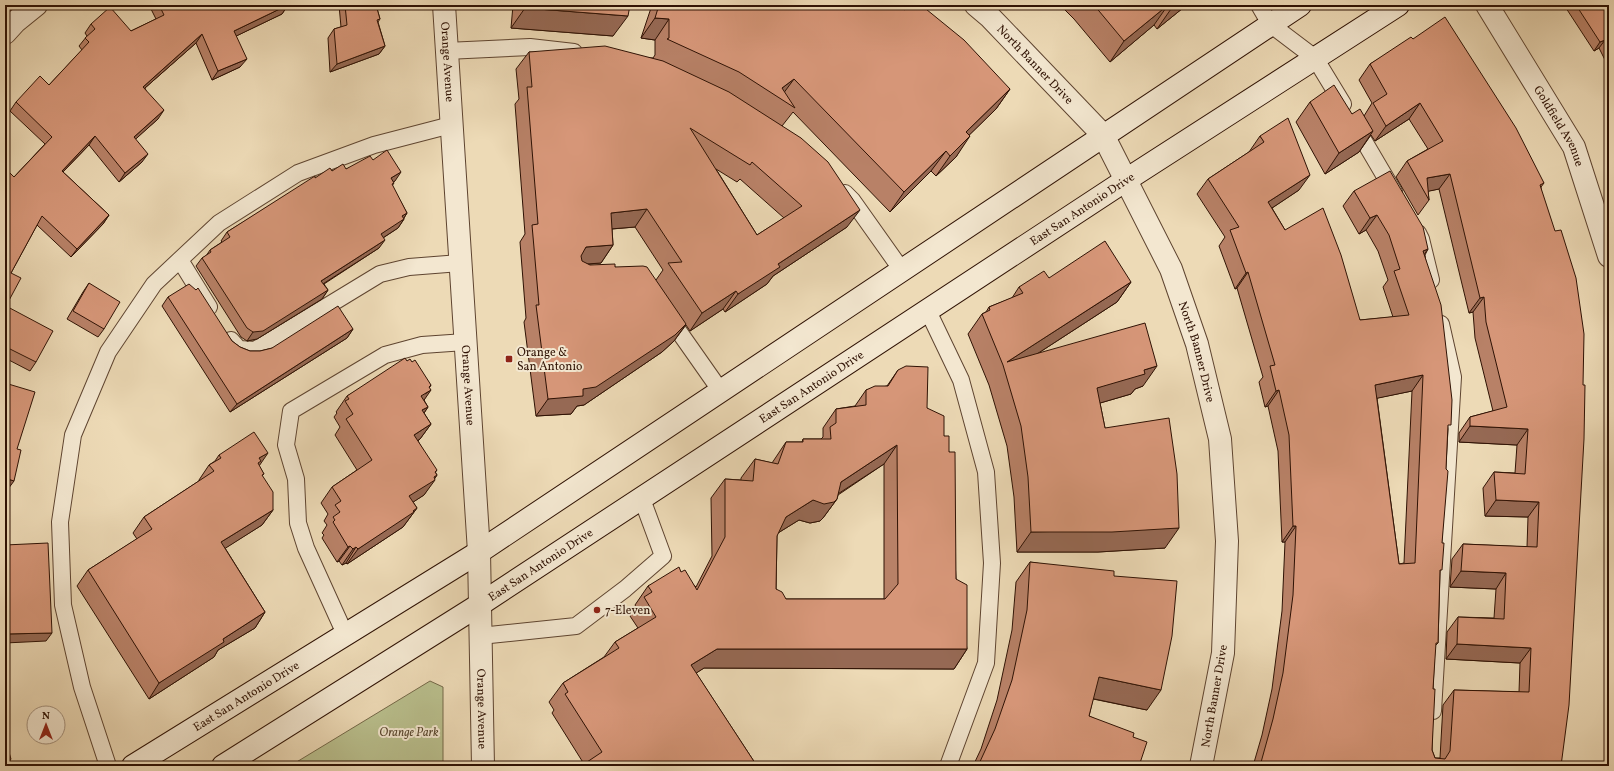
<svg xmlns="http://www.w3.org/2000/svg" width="1614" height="771" font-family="Vollkorn,serif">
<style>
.green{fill:#b9bf8d;stroke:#746848}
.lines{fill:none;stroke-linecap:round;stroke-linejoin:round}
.service-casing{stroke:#5e4430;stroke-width:18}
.minor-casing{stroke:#5e4430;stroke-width:24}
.tertiary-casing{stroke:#5e4430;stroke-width:24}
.secondary-casing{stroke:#2f1204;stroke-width:24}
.service{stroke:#f3e7d0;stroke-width:16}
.minor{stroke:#f3e7d0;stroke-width:22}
.tertiary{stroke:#f3e7d0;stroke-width:22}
.secondary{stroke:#f3e7d0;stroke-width:22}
.wall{fill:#b88167;stroke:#2f1204;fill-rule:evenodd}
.shaded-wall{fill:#966954;stroke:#2f1204}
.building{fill:#d69678;stroke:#2f1204;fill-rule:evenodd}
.poi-dot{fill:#8f2418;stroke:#f3e7d0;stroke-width:1.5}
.labels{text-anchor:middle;stroke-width:4;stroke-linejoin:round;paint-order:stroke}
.street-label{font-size:12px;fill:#2f1204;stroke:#f3e7d0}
.poi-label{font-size:12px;fill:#2f1204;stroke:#f3e7d0;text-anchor:start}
.park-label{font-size:12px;font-style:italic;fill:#58462d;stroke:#f3e7d0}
</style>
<rect width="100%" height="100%" fill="#eddab6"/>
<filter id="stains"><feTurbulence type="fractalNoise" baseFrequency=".005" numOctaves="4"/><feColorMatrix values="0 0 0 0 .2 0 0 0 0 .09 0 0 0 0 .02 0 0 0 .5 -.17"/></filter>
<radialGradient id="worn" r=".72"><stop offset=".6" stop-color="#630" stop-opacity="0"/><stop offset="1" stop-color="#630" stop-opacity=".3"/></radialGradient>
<path class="green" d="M430,681L443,687V766H290Z"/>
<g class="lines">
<defs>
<path id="service" d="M1259,5L1270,24L1315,58L1343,104
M446,51L530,47L574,52
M1354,124L1394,192
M845,193L852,200L901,269
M1418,233L1421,239L1431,280
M180,260L209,307
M928,311L961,380L986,472L992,563L986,663L948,766
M668,316L720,390
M231,340L239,349L255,350L380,274L409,267L460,263
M345,634L306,548L298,523L296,479L286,445L291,411L385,355L422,345L465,342
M480,636L576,626L625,589L663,556L642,499
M1433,711L1453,377L1441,324
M108,766L82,687L63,605L60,522L73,435L108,352L154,284L219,223L298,173L374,145L451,125"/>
<g id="minor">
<path id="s1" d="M976,5L989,16L1103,135L1171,269L1197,344L1220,439L1227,541L1223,653L1201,766"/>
<path id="s2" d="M1487,5L1574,147L1609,256"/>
<path d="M5,33L15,22L36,5"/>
</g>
<g id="tertiary">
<path id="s3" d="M444,5L479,552L483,766"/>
</g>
<g id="secondary">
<path id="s4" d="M133,766L479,552L1300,5"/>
<path id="s5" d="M223,766L479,605L1126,180L1398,5"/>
</g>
</defs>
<use href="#service" class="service-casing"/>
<use href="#minor" class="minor-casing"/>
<use href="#tertiary" class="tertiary-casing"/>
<use href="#secondary" class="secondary-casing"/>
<use href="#service" class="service"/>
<use href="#minor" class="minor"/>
<use href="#tertiary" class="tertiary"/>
<use href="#secondary" class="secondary"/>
</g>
<path class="wall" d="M149,5H288L282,14L236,36L240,67L212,80L196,43L145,88L158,119L135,139L142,162L119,182L89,145L63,172L109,215L103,224L71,257L37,225L11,273L6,306L36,362L30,371L5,358V168L14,177L45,144L10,111L16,102L49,85L82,50L79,46L87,36L85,33L91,24L131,31L156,19Z
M339,5H376L380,19L378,22L385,46L379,54L330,72L328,38L334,29L341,27Z
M513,5H630L613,36L511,28Z
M652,5H898L1010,89L996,109L969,135L956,157L936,176L931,171L890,212L793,112L782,126L847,227L773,276L767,284L725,312L723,309L690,331L686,325L674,341L662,352L584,405L577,406L571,414L536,416L524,322L526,318L520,242L525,234L515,104L519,99L516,69L529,52L653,58L655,55V40L641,38ZM716,169L737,182L740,179L784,218L757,235ZM635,227L663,270L656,280L615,267L590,265L588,264L601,263L613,245L612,229Z
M1060,5H1185L1183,8L1157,29L1154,25L1110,62L1074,19Z
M1564,5H1609V68L1599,48L1594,51Z
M1413,39L1544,183L1541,187L1561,766H1253L1262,735L1272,689L1282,611L1285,542H1282L1278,451L1268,406L1265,407L1259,382L1263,377L1237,288L1235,289L1219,246L1225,237L1197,194L1208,179L1249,152L1260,136L1299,190L1272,208L1285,230L1360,320L1393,317L1383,287L1388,280L1378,251L1366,230L1359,234L1343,206L1354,191L1428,249L1425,255L1448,429L1440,573L1438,643L1435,646L1433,689L1432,750L1435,758H1440L1443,705L1454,690L1519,692L1520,663L1446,659L1447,632L1458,617L1494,618L1496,589L1450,587L1452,559L1463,544L1527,547L1528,517L1485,516L1483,488L1494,472L1515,473L1517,445L1459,442V433L1470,417L1493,411L1475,338L1473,312L1469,313L1439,189L1428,191L1429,200L1418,215L1396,177L1407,161L1428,149L1409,119L1375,141L1371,135L1359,152L1325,174L1296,122L1310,102L1352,114L1364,116L1372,103L1359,80L1370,64ZM1412,391L1404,563L1399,564L1377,398Z
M373,160L395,181L393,182L394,183L392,186L407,213L404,218V219L398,228L383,238L379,248L324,284L328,290L322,299L257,339L247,341L241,337L196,266L202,258L206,256L210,250L222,242L221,241L227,232L315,178L332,171L346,169Z
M1049,278L1131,282L1117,302L1037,354L1143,386L1135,389L1131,394L1100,403L1105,428L1165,548L1098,552H1017L1014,497L1007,446L989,385L968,334L982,314L986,312L989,307L1012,298L1019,287Z
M89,283L104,329L98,337L67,319L83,292Z
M196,290L232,341L240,347L250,351H260L353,329L347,338L230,412L162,306L168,297Z
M407,361L431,385L429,388L424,400L428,407L424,413L431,424L420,439L418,441L437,475L424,495L413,502L417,508L403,527L347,564L346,563L342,565L339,561L337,562L322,538L324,535L322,533L327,525L324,521L328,514L321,503L332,487L357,470L335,435L340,427L334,417L337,413L336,412L347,396Z
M898,370L927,408L944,436L949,452L956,579L967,649L954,669L704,668L696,673L757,766H581L584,764L552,713L554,710L549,702L563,683L604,657L615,642L638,628L630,616L636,607L635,605L648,586L681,572L696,587L712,556L711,498L725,479L741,480V478L755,459L772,463L786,442H802L803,439H821L823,437V428L836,409L855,406L866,390L887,386ZM884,464V599H786L776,589L777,536L778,533L799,520L810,523L820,521L823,518L837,499L838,495Z
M219,455L259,466L264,474L262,476L273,510L262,525L225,548L265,612L255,628L218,650L214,657L149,699L77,586L88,570L137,539L133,533L144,517L199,481V480L209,465L215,461Z
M1030,562L1114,576L1147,710L1093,699L1089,716L1133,737L1139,766H973L981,749L997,700L1012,630L1016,582Z"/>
<path class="shaded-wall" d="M288,5L282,14L228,40L234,31Z
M1168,5L1154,25L1110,62L1124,41Z
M1176,5H1185L1183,8L1157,29L1171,9Z
M525,8L628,16L613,36L511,28Z
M655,18L669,19L655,40L641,38Z
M202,34L196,43L137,95L143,87Z
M1605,40L1599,48L1594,51L1600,42Z
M385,46L379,54L330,72L337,64Z
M247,59L240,67L212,80L218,71Z
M794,79L780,98L782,88Z
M1010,89L996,109L952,152L966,132Z
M1420,103L1409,119L1375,141L1386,126Z
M164,110L158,119L128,146L134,137Z
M1373,131L1359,152L1325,174L1339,153Z
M95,136L89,145L56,179L62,171Z
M970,136L956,157L936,176L950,156Z
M946,151L931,171L890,212L904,192Z
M148,154L142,162L119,182L125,173Z
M401,172L395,181L385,187L391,178Z
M1450,174L1439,189L1425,192L1427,178Z
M1310,175L1299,190L1257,218L1268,202Z
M647,209L635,227L598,230L611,213Z
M860,210L847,227L773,276L767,284L725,312L738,294L778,264Z
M407,213L402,221L404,219L398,228L375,243L381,234L402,216Z
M109,215L103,224L71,257L77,249Z
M1377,215L1366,230L1359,234L1370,218Z
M385,240L379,248L315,289L321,281Z
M613,245L601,263L573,265L586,247Z
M1428,249L1417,265L1423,251Z
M1248,272L1237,288L1235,289L1246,273Z
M1131,282L1117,302L1006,374L1007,362Z
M328,290L322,299L257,339L247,341L253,332Z
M736,291L723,309L690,331L702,313Z
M1484,297L1473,312L1469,313L1480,298Z
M686,324L674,341L662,352L584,405L577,406L571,414L536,416L548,399L583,389Z
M353,329L347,338L230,412L237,404Z
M1157,366L1143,386L1135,389L1131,394L1083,408L1097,388L1144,370Z
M1423,375L1412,391L1364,401L1375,385Z
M431,385L425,394L431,390L420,406L421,396L429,387Z
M1279,390L1268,406L1265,407L1276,391Z
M428,407L418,422L422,410Z
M431,424L420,439L403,450L414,435Z
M1470,426L1528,429L1517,445L1459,442Z
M897,445L884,464L827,501L841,482Z
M268,453L257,469L254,470L259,458Z
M437,470L427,485L434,477L437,475L433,481L435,480L424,495L398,512L409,496L435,472Z
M5,478L14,481L8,489L5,488Z
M837,499L823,518L820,521L810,523L799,520L773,536L786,517L813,500Z
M1496,500L1539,502L1528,517L1485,516Z
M417,508L403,527L347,564L358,549Z
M273,510L262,525L210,558L221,542Z
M1293,526H1296L1285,542H1282Z
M1179,528L1165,548L1098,552H1017L1031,532Z
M350,546L339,561L337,562L348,547Z
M356,547L346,563L342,565L353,549Z
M1461,571L1506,573L1496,589L1450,587Z
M265,612L255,628L218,650L214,657L149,699L159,683L223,639Z
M52,633L46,641L5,643V634Z
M1457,644L1531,648L1520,663L1446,659Z
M717,649H967L954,669L704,668L678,685L691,665Z
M1099,677L1161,690L1147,710L1085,697Z
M11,759L6,766H5V761Z"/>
<path class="building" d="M159,5H288L234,31L247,59L218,71L202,34L143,87L164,110L134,137L148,154L125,173L95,136L62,171L109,215L77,249L42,216L11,273L21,278L6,306L53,331L36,362L6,347L9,341L5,338V168L14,177L52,137L16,102L40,76L49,85L89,42L85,38L95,29L91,24L110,7L131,31L164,15Z
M345,5H376L380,19L377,20L385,46L337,64L334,29L347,25Z
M525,5H630L628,16L525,8Z
M659,5H898L905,10L910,5H921L964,40L1010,89L966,132L970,136L950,156L946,151L904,192L794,79L782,88L795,108L739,72L667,39L669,38V19L655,18Z
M1094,5H1176L1171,9L1168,5L1124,41Z
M1576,5H1609V47L1605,40L1600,42Z
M1445,17L1516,128L1544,183L1540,185L1555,231L1561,230L1576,278L1584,334L1583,385H1585L1584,439L1569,705L1561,766H1260L1273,719L1283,673L1293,595L1296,526H1293L1289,435L1279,390L1276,391L1270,366L1275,365L1248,272L1246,273L1230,230L1239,227L1208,179L1264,142L1260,136L1288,118L1310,175L1268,202L1285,230L1323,208L1341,255L1360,320L1409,315L1394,271L1400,269L1389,235L1377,215L1370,218L1354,191L1390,171L1423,227L1428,249L1423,251L1441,305L1452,400L1451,425H1448L1446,469L1448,471L1442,543H1444L1442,570H1440L1438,643H1436L1433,689H1435L1432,750L1435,758L1445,759L1450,751L1454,690L1529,692L1531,648L1457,644L1458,617L1504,619L1506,573L1461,571L1463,544L1537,547L1539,502L1496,500L1494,472L1525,474L1528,429L1470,426V417L1507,407L1486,322L1484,297L1480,298L1450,174L1427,178L1429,200L1407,161L1443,141L1420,103L1386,126L1373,103L1387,94L1370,64L1411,37L1413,39ZM1423,375L1415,563L1399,564L1375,385Z
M605,46L663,61L729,92L801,138L828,162L860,210L778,264L780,267L738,294L736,291L702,313L668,263L682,262L647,209L611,213L613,245L586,247L581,256L582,261L590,265L615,264V267L643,266L647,267L686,324L675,335L596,387L583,389V396L548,399L536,305H539L532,225L538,224L527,87H532L529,52ZM690,128L750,165L752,162L802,206L757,235Z
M1334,85L1352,114L1360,109L1373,131L1339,153L1310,102Z
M387,150L401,172L391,178L394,183L392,184L407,213L402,216L404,219L381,234L385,240L321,281L328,290L263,331L253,332L247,328L202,258L211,252L210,250L230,237L227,232L315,176V178L330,168L332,171L343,164L346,169L370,156L373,160Z
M1105,241L1131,282L1007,362L1145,323L1157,366L1144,370L1145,374L1097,388L1105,428L1169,418L1177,474L1179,528L1112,532H1031L1028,477L1021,426L1003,365L982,314L990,310L989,307L1023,293L1019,287L1044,271L1049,278Z
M89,283L120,302L104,329L73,311Z
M189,284L196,290L198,288L232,341L240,347L250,351H260L272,348L338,306L353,329L237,404L168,297Z
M405,358L407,361L410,359L412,362L415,360L431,385L429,387L431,390L421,396L428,407L422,410L431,424L414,435L437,470L435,472L437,475L434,477L435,480L409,496L417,508L413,511L414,512L358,549L356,547L353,549L350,546L348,547L333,522L335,520L333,517L340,512L335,505L341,501L332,487L372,460L346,419L353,414L345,401L349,399L347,396Z
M906,366L928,367L927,408L944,416V436H949V452H955L956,579L967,585V649H717L691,665L757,766H687L682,763L678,766H581L602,752L565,694L568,692L563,683L619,648L615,642L656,617L644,597L652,592L648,586L679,567L681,572L685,570L697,590L725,537V479L753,481L755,459L778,464L786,442H803V439H831L830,427L836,423V409L866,405V390L875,386H888L898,370ZM897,445L898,584L885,599H786L782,592L776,589L777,536L786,517L813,500L824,504L834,502L837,499L841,482Z
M5,383L35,392L17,449L21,450L14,481L5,478Z
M254,432L268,453L259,458L261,461L258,463L264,474L262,475L273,492V510L221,542L265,612L223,639L224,642L159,683L88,570L152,529L144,517L214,471L209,465L221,458L219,455Z
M48,543L52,633L5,634V545Z
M1030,562L1114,571V576L1177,581L1172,636L1161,690L1099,677L1089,716L1134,733L1133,737L1147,742L1139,766H978L995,729L1012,680L1027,610Z
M5,739L11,759L5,761Z"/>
<g class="poi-dot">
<rect x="505" y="355" width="8" height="8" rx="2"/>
<circle cx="597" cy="610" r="4"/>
</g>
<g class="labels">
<g class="street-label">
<text dy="4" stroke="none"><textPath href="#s3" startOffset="57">Orange Avenue</textPath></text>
<text dy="4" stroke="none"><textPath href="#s1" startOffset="84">North Banner Drive</textPath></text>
<text dy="4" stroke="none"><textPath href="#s2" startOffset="141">Goldfield Avenue</textPath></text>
<text dy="4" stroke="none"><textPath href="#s5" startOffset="1024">East San Antonio Drive</textPath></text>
<text dy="4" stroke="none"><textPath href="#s1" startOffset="419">North Banner Drive</textPath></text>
<text dy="4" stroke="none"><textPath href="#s3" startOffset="381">Orange Avenue</textPath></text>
<text dy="4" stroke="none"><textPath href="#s5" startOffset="700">East San Antonio Drive</textPath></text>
<text dy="4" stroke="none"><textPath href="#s5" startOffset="376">East San Antonio Drive</textPath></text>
<text dy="4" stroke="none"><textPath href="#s4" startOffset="133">East San Antonio Drive</textPath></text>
<text transform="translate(1214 696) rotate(-80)" y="4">North Banner Drive</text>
<text dy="4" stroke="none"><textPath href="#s3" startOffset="705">Orange Avenue</textPath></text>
</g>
<g class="poi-label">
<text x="517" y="356">Orange &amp;<tspan x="517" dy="14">San Antonio</tspan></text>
<text x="605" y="614">7-Eleven</text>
</g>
<g class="park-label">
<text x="409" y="736">Orange Park</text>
</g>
</g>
<rect width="1614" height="771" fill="none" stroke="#eddab6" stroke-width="20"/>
<rect x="6" y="6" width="1602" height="759" fill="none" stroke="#2f1204" stroke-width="2"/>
<rect x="10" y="10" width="1594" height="751" fill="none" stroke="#2f1204"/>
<g transform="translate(46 725)"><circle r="19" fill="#f3e7d0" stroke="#a5927e"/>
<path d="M0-3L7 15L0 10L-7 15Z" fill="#8f2418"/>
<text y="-6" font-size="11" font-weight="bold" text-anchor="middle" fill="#2f1204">N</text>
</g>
<rect width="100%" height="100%" filter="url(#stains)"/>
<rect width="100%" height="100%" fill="url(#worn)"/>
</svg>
